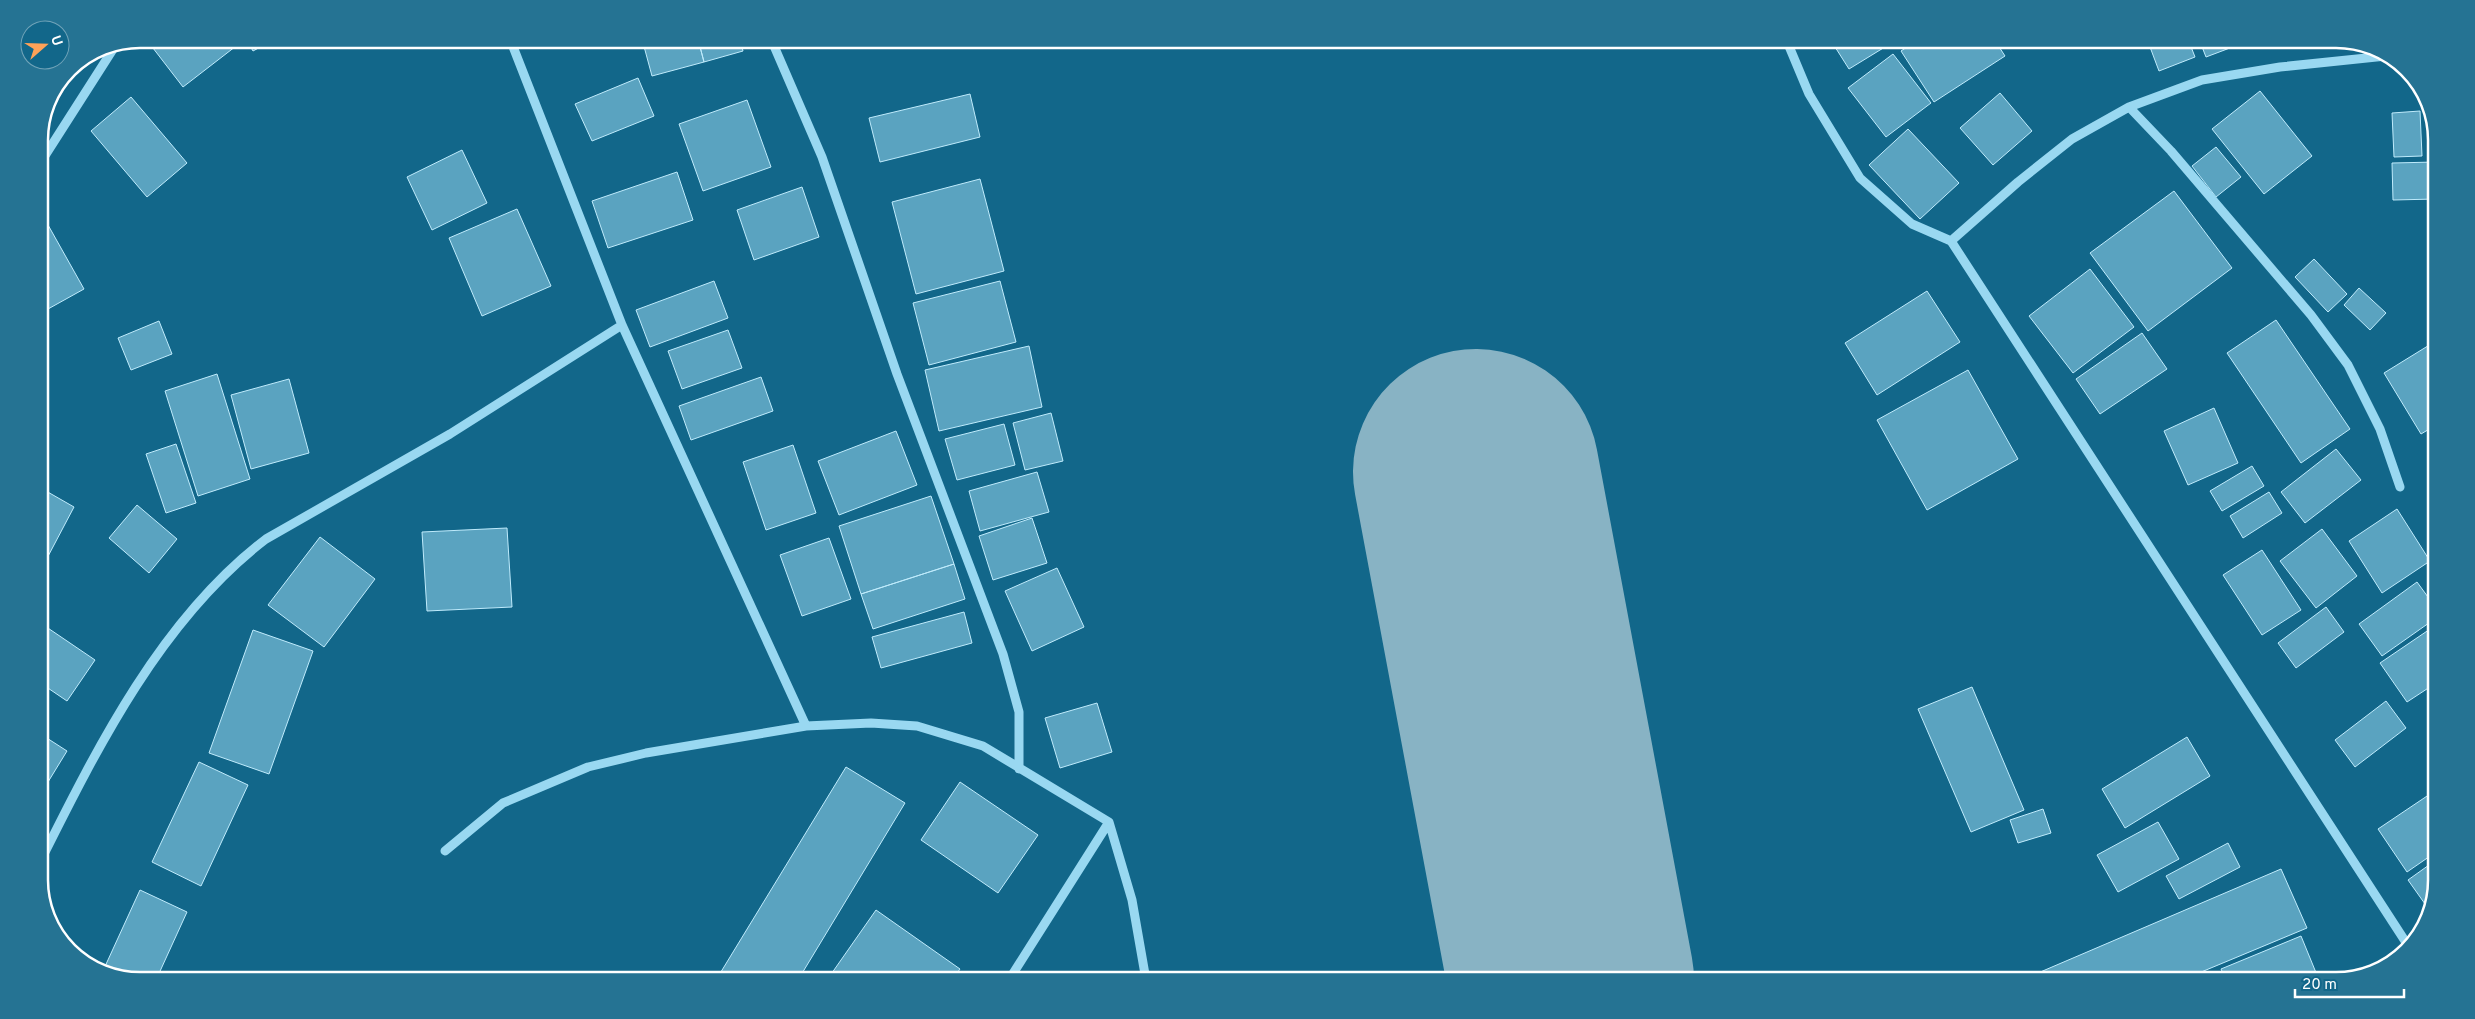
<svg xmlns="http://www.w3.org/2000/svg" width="2475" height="1019" font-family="Overpass,sans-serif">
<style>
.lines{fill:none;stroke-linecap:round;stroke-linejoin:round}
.runway{stroke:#88b3c4;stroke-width:246}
.building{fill:#5aa3c0;stroke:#bfebfc}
.minor{stroke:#99d8f1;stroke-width:9}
.rim{fill:none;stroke:#fff;stroke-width:2.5}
</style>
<rect width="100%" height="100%" fill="#12678a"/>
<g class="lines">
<path class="runway" d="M1476,472L1571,980"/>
</g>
<path class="building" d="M146,39H236L240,43L183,87Z
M246,39H275L253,51Z
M642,39H698L704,62L652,76Z
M698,39H740L743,51L704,62Z
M1830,39H1898L1849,69Z
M1919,39H1994L2005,56L1934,102L1901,51Z
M2147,39H2188L2195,57L2159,71Z
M2199,39H2250L2251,40L2206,57Z
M1893,54L1931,103L1886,137L1848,88Z
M638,78L654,116L592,141L575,104Z
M2260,91L2312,156L2264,194L2212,129Z
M2000,93L2032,131L1993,165L1960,128Z
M970,94L980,137L880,162L869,118Z
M131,97L187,163L147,197L91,131Z
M747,100L771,167L703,191L679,124Z
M2420,111L2422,156L2394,157L2392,113Z
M1908,129L1959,183L1920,219L1869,165Z
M2216,147L2241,177L2216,197L2192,166Z
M462,150L487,203L432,230L407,177Z
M2436,162V199L2393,200L2392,163Z
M677,172L693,220L608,248L592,201Z
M980,179L1004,271L916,294L892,202Z
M802,187L819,237L754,260L737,210Z
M2174,191L2232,268L2148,331L2090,253Z
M517,209L551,286L482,316L449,238Z
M43,216L84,289L39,314V219Z
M2314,259L2347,294L2328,312L2295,277Z
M2090,269L2134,327L2073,373L2029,316Z
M714,281L728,318L650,347L636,310Z
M1000,281L1016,342L929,365L913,303Z
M2359,288L2386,313L2370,330L2344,305Z
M1927,291L1960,342L1877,395L1845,343Z
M2276,320L2350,429L2301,463L2227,353Z
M159,321L172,354L131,370L118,338Z
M728,330L742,368L682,389L668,351Z
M2142,333L2167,369L2100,414L2076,379Z
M2431,344L2436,352V425L2421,434L2384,373Z
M1029,346L1042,407L939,431L925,370Z
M1968,370L2018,459L1927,510L1877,420Z
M217,374L250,479L198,496L165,391Z
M761,377L773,411L691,440L679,406Z
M289,379L309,453L251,469L231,395Z
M2214,408L2238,463L2188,485L2164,431Z
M1051,413L1063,461L1025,470L1013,423Z
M1004,424L1015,465L957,480L945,439Z
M896,431L917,485L839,515L818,461Z
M176,444L196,503L166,513L146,454Z
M793,445L816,513L766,530L743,462Z
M2336,449L2361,480L2305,523L2281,492Z
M2252,466L2264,486L2222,511L2210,491Z
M1037,472L1049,512L980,531L969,491Z
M39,487L74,507L45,562L39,559Z
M2269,492L2282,513L2243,538L2230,516Z
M931,496L954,564L861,594L839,526Z
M137,505L177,539L149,573L109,538Z
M2397,509L2430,561L2382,593L2349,541Z
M1032,518L1047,563L993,580L979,536Z
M507,528L512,607L427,611L422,532Z
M2322,529L2357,576L2316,608L2280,561Z
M320,537L375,579L324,647L268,605Z
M829,538L851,599L802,616L780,555Z
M2262,550L2301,610L2262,635L2223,575Z
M954,564L965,599L873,629L861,594Z
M1057,568L1084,627L1032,651L1005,591Z
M2417,582L2436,608V618L2382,656L2359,624Z
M2326,607L2344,632L2296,668L2278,643Z
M964,612L972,643L881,668L872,637Z
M39,622L95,660L67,701L39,682Z
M2436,625V683L2407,702L2380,663Z
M253,630L313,651L269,774L209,753Z
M1972,687L2024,810L1971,832L1918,709Z
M2386,701L2406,728L2355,767L2335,740Z
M1097,703L1112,752L1060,768L1045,718Z
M39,733L67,751L48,782L39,776Z
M2187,737L2210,776L2125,828L2102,789Z
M199,762L248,785L201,886L152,862Z
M846,767L905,803L798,980H716Z
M960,782L1038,835L998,893L921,840Z
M2436,790V852L2407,872L2378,829Z
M2043,809L2051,833L2018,843L2010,820Z
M2158,822L2179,859L2118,892L2097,855Z
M2228,843L2240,867L2179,899L2166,876Z
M2436,860V879L2430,911L2408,880Z
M2281,869L2307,928L2182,980H2041L2038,973Z
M140,890L187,912L156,980H140L102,973Z
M876,910L960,969L952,980H827Z
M2301,936L2319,980H2226L2221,969Z"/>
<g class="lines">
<path class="minor" d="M510,39L622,325L806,726L871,723L917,726L983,746L1109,822L1132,900L1146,980
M771,39L822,157L897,374L1003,654L1019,712V769
M1786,39L1809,94L1860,178L1912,224L1951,241L2018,182L2072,139L2129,107L2202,80L2280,67L2386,56
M2129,107L2171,151L2311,315L2348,365L2380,429L2400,487
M39,165L117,43
M1951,241L2407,944
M445,851L503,803L588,767L646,753L806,726
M39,864C97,748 161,619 266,539L450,434L622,325
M1009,980L1109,822"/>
</g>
<path d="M0 0H2475V1019H0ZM140 48H2336A92 92 0 0 1 2428 140V880A92 92 0 0 1 2336 972H140A92 92 0 0 1 48 880V140A92 92 0 0 1 140 48Z" fill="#257393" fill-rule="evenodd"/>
<path class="rim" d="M140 48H2336A92 92 0 0 1 2428 140V880A92 92 0 0 1 2336 972H140A92 92 0 0 1 48 880V140A92 92 0 0 1 140 48Z"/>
<g transform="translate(45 45) rotate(70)"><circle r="24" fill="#12678a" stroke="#71a4b9"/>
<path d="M0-4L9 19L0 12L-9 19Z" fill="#ffa258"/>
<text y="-8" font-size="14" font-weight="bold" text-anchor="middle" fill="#ffffff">U</text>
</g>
<path d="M2295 989v8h109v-8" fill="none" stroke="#ffffff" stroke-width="2.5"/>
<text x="2302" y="989" font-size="15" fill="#ffffff" stroke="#12678a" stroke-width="4" paint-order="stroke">20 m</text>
</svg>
